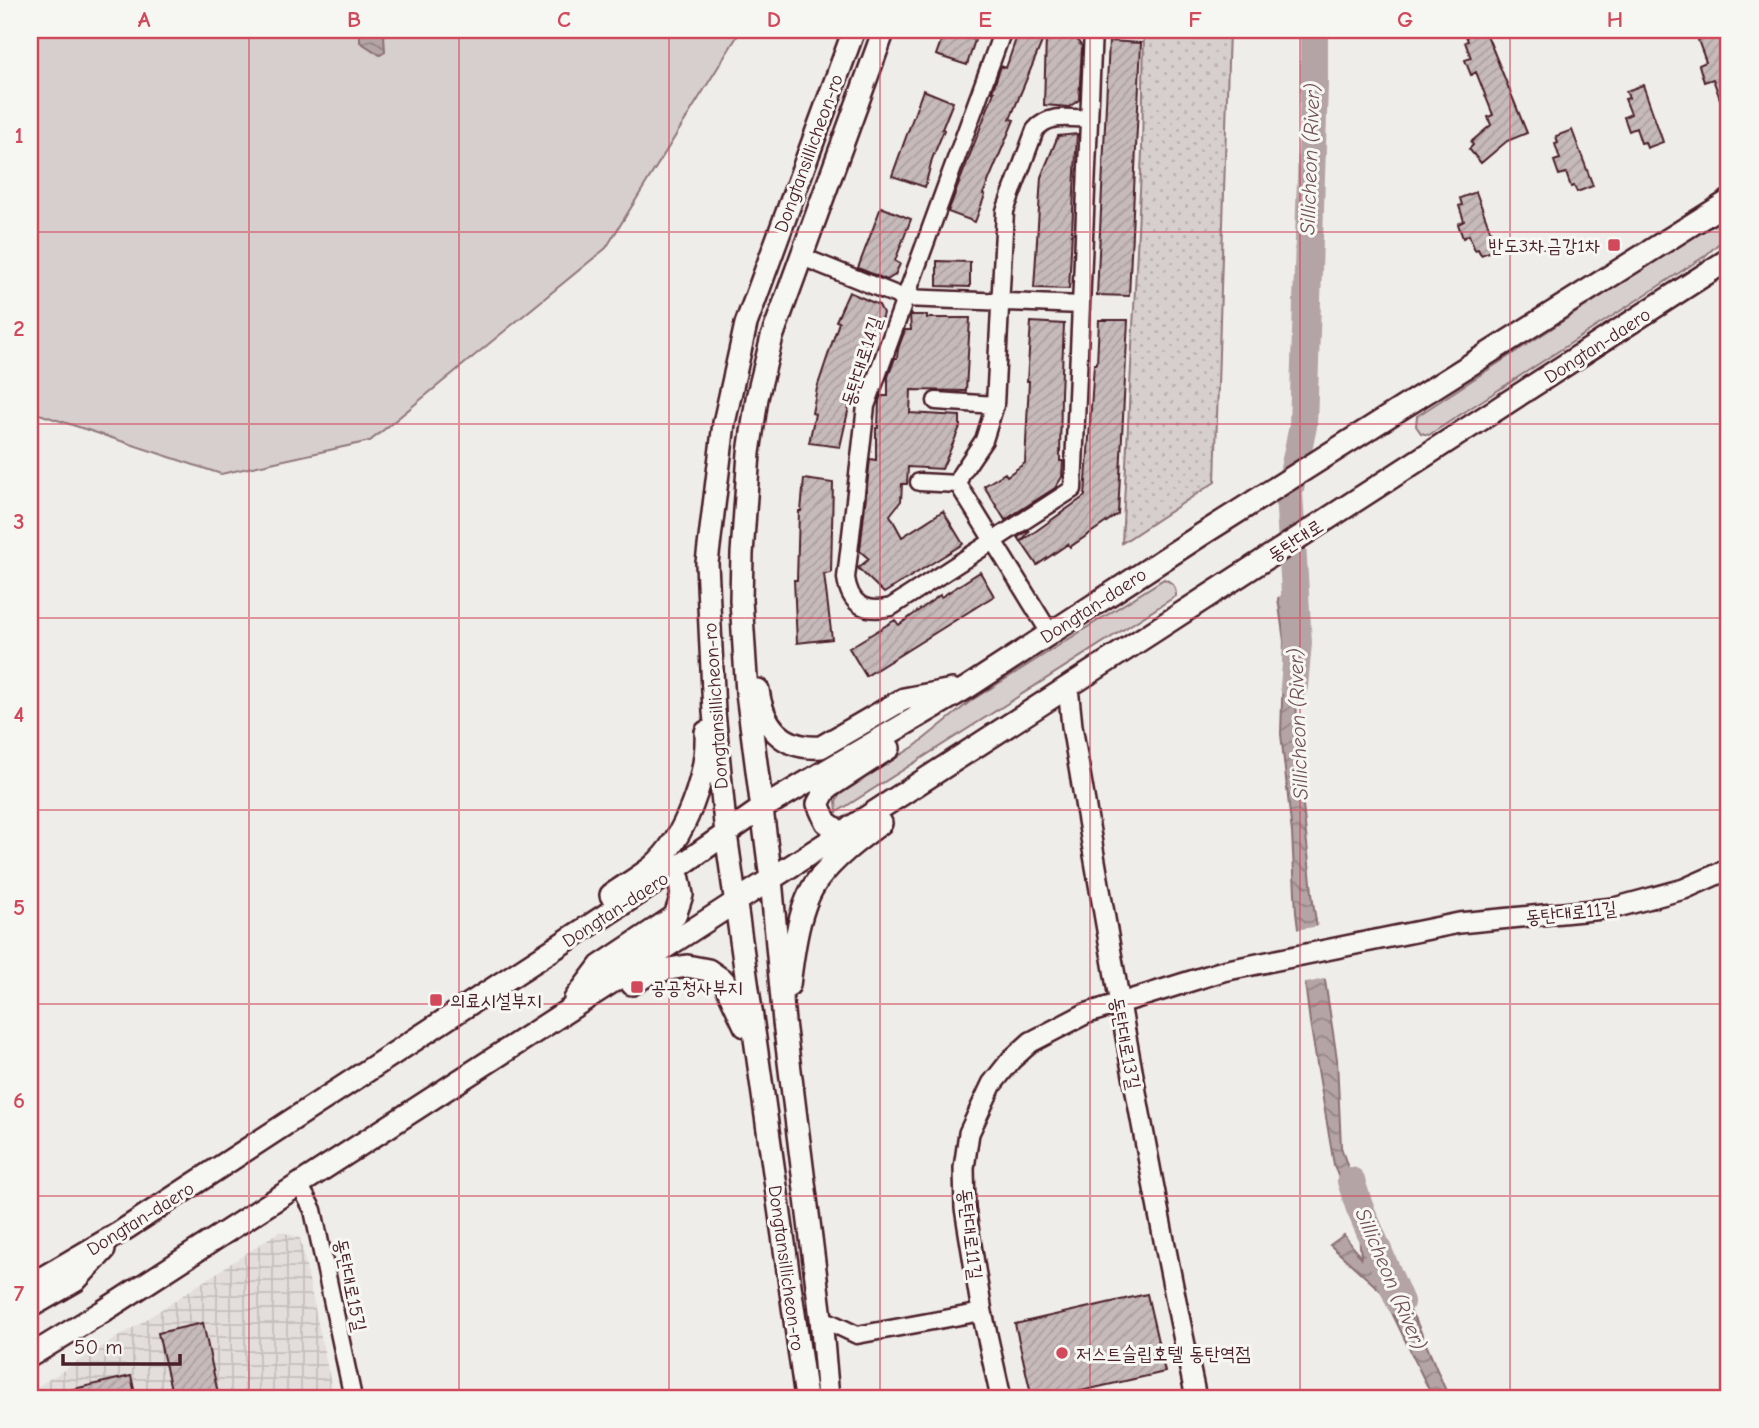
<svg xmlns="http://www.w3.org/2000/svg" width="1759" height="1428" font-family="'Comic Neue','Poor Story',sans-serif">
<style>
.industrial{fill:url(#industrial-grid)}
.grass{fill:#d7cfce;stroke:#90777c;stroke-width:2}
.park{fill:url(#park-dots);stroke:#90777c;stroke-width:2}
.water{fill:url(#water-waves);stroke:#8a6f74;stroke-width:2}
.pier{fill:#efedea}
.lines{fill:none;stroke-linecap:round;stroke-linejoin:round}
.river{stroke:#b4a4a5;stroke-width:28}
.building{fill:url(#building-hatch);stroke:#4a1f2b;stroke-width:2}
.minor-casing{stroke:#4a1f2b;stroke-width:21}
.tertiary-casing{stroke:#4a1f2b;stroke-width:24}
.secondary-casing{stroke:#4a1f2b;stroke-width:26}
.minor{stroke:#f6f6f2;stroke-width:16}
.tertiary{stroke:#f6f6f2;stroke-width:19}
.secondary{stroke:#f6f6f2;stroke-width:21}
.grid{fill:none;stroke:#d1495b;stroke-width:2;stroke-opacity:0.55}
.poi-dot{fill:#d1495b;stroke:#f6f6f2;stroke-width:2.5}
.labels{text-anchor:middle;stroke-width:6;stroke-linejoin:round;paint-order:stroke}
.street-label{font-size:19px;fill:#4a1f2b;stroke:#f6f6f2}
.poi-label{font-size:19px;fill:#4a1f2b;stroke:#f6f6f2;text-anchor:start}
.water-label{font-size:21px;font-style:italic;fill:#6f4e56;stroke:#f6f6f2}
.neatline{fill:none;stroke:#d1495b;stroke-width:2.5}
.grid-label{font-size:23px;text-anchor:middle;font-weight:bold;fill:#d1495b}
</style>
<defs>
<pattern id="industrial-grid" width="8" height="8" patternUnits="userSpaceOnUse" patternTransform="scale(1.75)"><rect width="8" height="8" fill="#e3dedc"/><path d="M0 4h8M4 0v8" fill="none" stroke="#c4bebd"/></pattern>
<pattern id="park-dots" width="8" height="8" patternUnits="userSpaceOnUse" patternTransform="scale(1.75)"><rect width="8" height="8" fill="#d7cfce"/><path d="M2 2h.1M6 6h.1" fill="none" stroke="#bab1b1" stroke-width="1.8" stroke-linecap="round"/></pattern>
<pattern id="water-waves" width="16" height="10" patternUnits="userSpaceOnUse" patternTransform="scale(1.75)"><rect width="16" height="10" fill="#b4a4a5"/><path d="M0 5q4-4 8 0t8 0" fill="none" stroke="#948587"/></pattern>
<pattern id="building-hatch" width="6" height="6" patternUnits="userSpaceOnUse" patternTransform="scale(1.75)"><rect width="6" height="6" fill="#c6babb"/><path d="M-1 1l2-2M0 6l6-6M5 7l2-2" fill="none" stroke="#ac9fa1"/></pattern>
</defs>
<rect width="100%" height="100%" fill="#efedea"/>
<filter id="ink" filterUnits="userSpaceOnUse"><feTurbulence type="fractalNoise" baseFrequency=".0143" numOctaves="2"/><feDisplacementMap in="SourceGraphic" scale="14" xChannelSelector="R" yChannelSelector="G"/><feConvolveMatrix kernelMatrix="1 2 1 2 8 2 1 2 1" color-interpolation-filters="sRGB"/></filter>
<g filter="url(#ink)">
<path class="industrial" d="M280,1231L300,1238L334,1398H30V1391L139,1324Z"/>
<path class="grass" d="M30,30H741L606,248L370,441L221,474L30,411Z
M1729,213V234L1705,256L1429,435L1421,433L1416,426L1417,416Z
M1164,579C1173,583 1176,586 1176,596L837,812L836,801L841,792L915,746L972,700Z"/>
<path class="park" d="M1144,30H1229L1215,482L1122,543L1142,152Z"/>
<path class="water" d="M367,30H387L384,35L385,52L380,55L360,42V35Z
M1282,520L1298,643L1296,737L1313,902L1337,1059L1341,1147L1364,1217L1385,1268L1417,1323L1449,1398H1433L1382,1292L1330,1245L1344,1235L1361,1258L1359,1233L1334,1165L1310,1022L1296,913L1292,833L1281,734L1284,641L1268,526Z"/>
<path class="pier" d="M1281,517L1285,520L1294,587L1275,599L1265,526Z
M1320,926L1328,978L1302,984L1295,930Z"/>
<g class="lines">
<path class="river" d="M1294,686L1298,643L1289,493L1303,426L1314,84V30
M1351,1181L1359,1206L1400,1302"/>
</g>
<path class="building" d="M945,30H962L960,34L975,40L967,65L936,55Z
M1019,30H1042L1040,37H1044L1010,119L1014,120L983,194L985,195L975,222L948,212L994,92H992L1001,66L1006,68Z
M1474,30H1485L1527,133L1507,141L1481,163L1469,149L1473,145L1471,142L1491,125L1488,117L1493,115L1476,72L1471,75L1465,60L1471,58L1465,42L1468,41L1465,33Z
M1718,33L1729,65V96L1720,99L1713,79L1704,82L1699,65L1706,62L1698,40Z
M1046,37L1076,38L1082,47L1079,100L1069,107L1044,105Z
M1109,41L1141,43L1129,296L1097,295Z
M1643,85L1663,142L1647,148L1645,142L1641,143L1636,128L1629,131L1624,117L1631,114L1625,99L1629,98L1626,91Z
M923,90L953,102L942,129L944,130L932,159L925,187L892,176Z
M1572,130L1593,186L1577,192L1574,186L1571,187L1566,173L1559,175L1554,161L1560,159L1555,144L1558,143L1556,136Z
M1077,134L1069,289L1034,288L1041,177L1058,136Z
M1476,192L1497,249L1481,255L1478,249L1475,250L1469,235L1463,238L1458,224L1464,221L1459,206L1462,205L1460,198Z
M881,207L911,219L895,261L900,264L895,275L887,280L858,268Z
M937,261L970,262V287L937,286Z
M849,292L879,305L883,313L880,324L873,323L859,363L840,447L809,443L815,414L812,413L817,388L839,322L836,321Z
M910,315H927V318H970L966,391L911,390L910,413L960,416V427L942,469L908,467L907,484H902L901,501L890,515L902,537L943,511L963,544L884,593L858,568L869,559L860,551L870,459L876,460V428H878L879,400L881,396H888V377L895,358H897L898,349L905,330H911Z
M1099,320H1128L1118,514L1070,547L1068,544L1037,565L1018,537L1030,530L1022,541L1085,496L1094,364H1097Z
M1031,322L1064,324L1061,393L1060,461H1063L1062,477L1055,488L1005,520L984,486L1005,473L1007,476L1025,463L1029,381H1027Z
M804,479L833,483L831,573L824,574L832,639L797,643L794,580H797L799,511H801Z
M980,572L994,596L866,676L849,648L895,620L899,625L940,595L941,597Z
M1147,1294L1165,1372L1050,1398H1032L1015,1324Z
M203,1323L219,1398H173L158,1333Z
M131,1376L136,1398H57L56,1393Z"/>
<g class="lines">
<defs>
<path id="minor" d="M1003,30L866,406L846,578C850,605 865,613 891,607L1073,489L1093,30
M800,256L904,298L1081,305
M936,401L995,405
M919,482L958,484
M1050,633L958,484L961,474L984,440L995,405L1005,211L1035,130C1049,113 1069,118 1089,119
M299,1184L313,1210L353,1398
M821,1318L857,1335L982,1312"/>
<path id="tertiary" d="M1068,687L1072,726C1110,951 1149,1175 1196,1398
M1001,1398L982,1312L965,1208L964,1168L969,1133L992,1084L1011,1060L1031,1042L1085,1014L1223,971L1459,923L1614,908L1684,889L1729,869"/>
<path id="secondary" d="M758,690C763,726 782,750 821,747L904,699L952,690
M841,833L826,822L818,804L826,789L889,748
M611,895C624,886 639,877 652,867C685,839 708,775 706,732
M632,984L652,972L687,966L708,970L724,981L745,1026
M789,985C793,955 798,907 817,881C834,858 858,840 881,823
M575,999L600,966L675,916L682,895L679,879L670,873
M30,1285L119,1233L670,873L761,809L968,687L1201,535L1729,201
M30,1307L75,1281L104,1250
M30,1356L102,1312L1729,259
M806,1398L726,834L714,712L707,563L724,423L746,324L854,30
M828,1398L821,1318L784,1022L771,879L747,693L741,600L742,554L749,453L757,398L772,337L884,30"/>
</defs>
<use href="#minor" class="minor-casing"/>
<use href="#tertiary" class="tertiary-casing"/>
<use href="#secondary" class="secondary-casing"/>
<use href="#minor" class="minor"/>
<use href="#tertiary" class="tertiary"/>
<use href="#secondary" class="secondary"/>
</g>
</g>
<path class="grid" d="M249,30V1398M459,30V1398M669,30V1398M880,30V1398M1090,30V1398M1300,30V1398M1510,30V1398M30,232H1729M30,424H1729M30,618H1729M30,810H1729M30,1004H1729M30,1196H1729"/>
<g class="poi-dot">
<rect x="1607" y="238" width="14" height="14" rx="3.5"/>
<rect x="630" y="980" width="14" height="14" rx="3.5"/>
<rect x="429" y="993" width="14" height="14" rx="3.5"/>
<circle cx="1062" cy="1353" r="7"/>
</g>
<g class="labels">
<g class="street-label">
<text transform="translate(808 153) rotate(-70)" y="7">Dongtansillicheon-ro</text>
<text transform="translate(1597 345) rotate(-33)" y="7">Dongtan-daero</text>
<text transform="translate(861 361) rotate(-72)" y="7">동탄대로14길</text>
<text transform="translate(1295 540) rotate(-33)" y="7">동탄대로</text>
<text transform="translate(1093 605) rotate(-33)" y="7">Dongtan-daero</text>
<text transform="translate(715 706) rotate(-94)" y="7">Dongtansillicheon-ro</text>
<text transform="translate(615 909) rotate(-33)" y="7">Dongtan-daero</text>
<text transform="translate(1571 912) rotate(-6)" y="7">동탄대로11길</text>
<text transform="translate(1126 1043) rotate(79)" y="7">동탄대로13길</text>
<text transform="translate(140 1218) rotate(-32)" y="7">Dongtan-daero</text>
<text transform="translate(971 1234) rotate(83)" y="7">동탄대로11길</text>
<text transform="translate(787 1268) rotate(82)" y="7">Dongtansillicheon-ro</text>
<text transform="translate(351 1285) rotate(78)" y="7">동탄대로15길</text>
</g>
<g class="poi-label">
<text x="1600" y="252" text-anchor="end">반도3차.금강1차</text>
<text x="651" y="994">공공청사부지</text>
<text x="450" y="1007">의료시설부지</text>
<text x="1076" y="1360">저스트슬립호텔 동탄역점</text>
</g>
<g class="water-label">
<text transform="translate(1310 159) rotate(-88)" y="7">Sillicheon (River)</text>
<text transform="translate(1298 724) rotate(-92)" y="7">Sillicheon (River)</text>
<text transform="translate(1391 1279) rotate(67)" y="7">Sillicheon (River)</text>
</g>
</g>
<rect width="1759" height="1428" fill="none" stroke="#f6f6f2" stroke-width="77"/>
<path d="M63 1354v10h117v-10" fill="none" stroke="#4a1f2b" stroke-width="3.5"/>
<text x="74" y="1354" font-size="21" fill="#4a1f2b" stroke="#f6f6f2" stroke-width="5" paint-order="stroke">50 m</text>
<rect x="38" y="38" width="1682" height="1352" class="neatline"/>
<g class="grid-label">
<text x="144" y="27">A</text>
<text x="354" y="27">B</text>
<text x="564" y="27">C</text>
<text x="774" y="27">D</text>
<text x="985" y="27">E</text>
<text x="1195" y="27">F</text>
<text x="1405" y="27">G</text>
<text x="1615" y="27">H</text>
<text x="19" y="143">1</text>
<text x="19" y="336">2</text>
<text x="19" y="529">3</text>
<text x="19" y="722">4</text>
<text x="19" y="915">5</text>
<text x="19" y="1108">6</text>
<text x="19" y="1301">7</text>
</g>
</svg>
